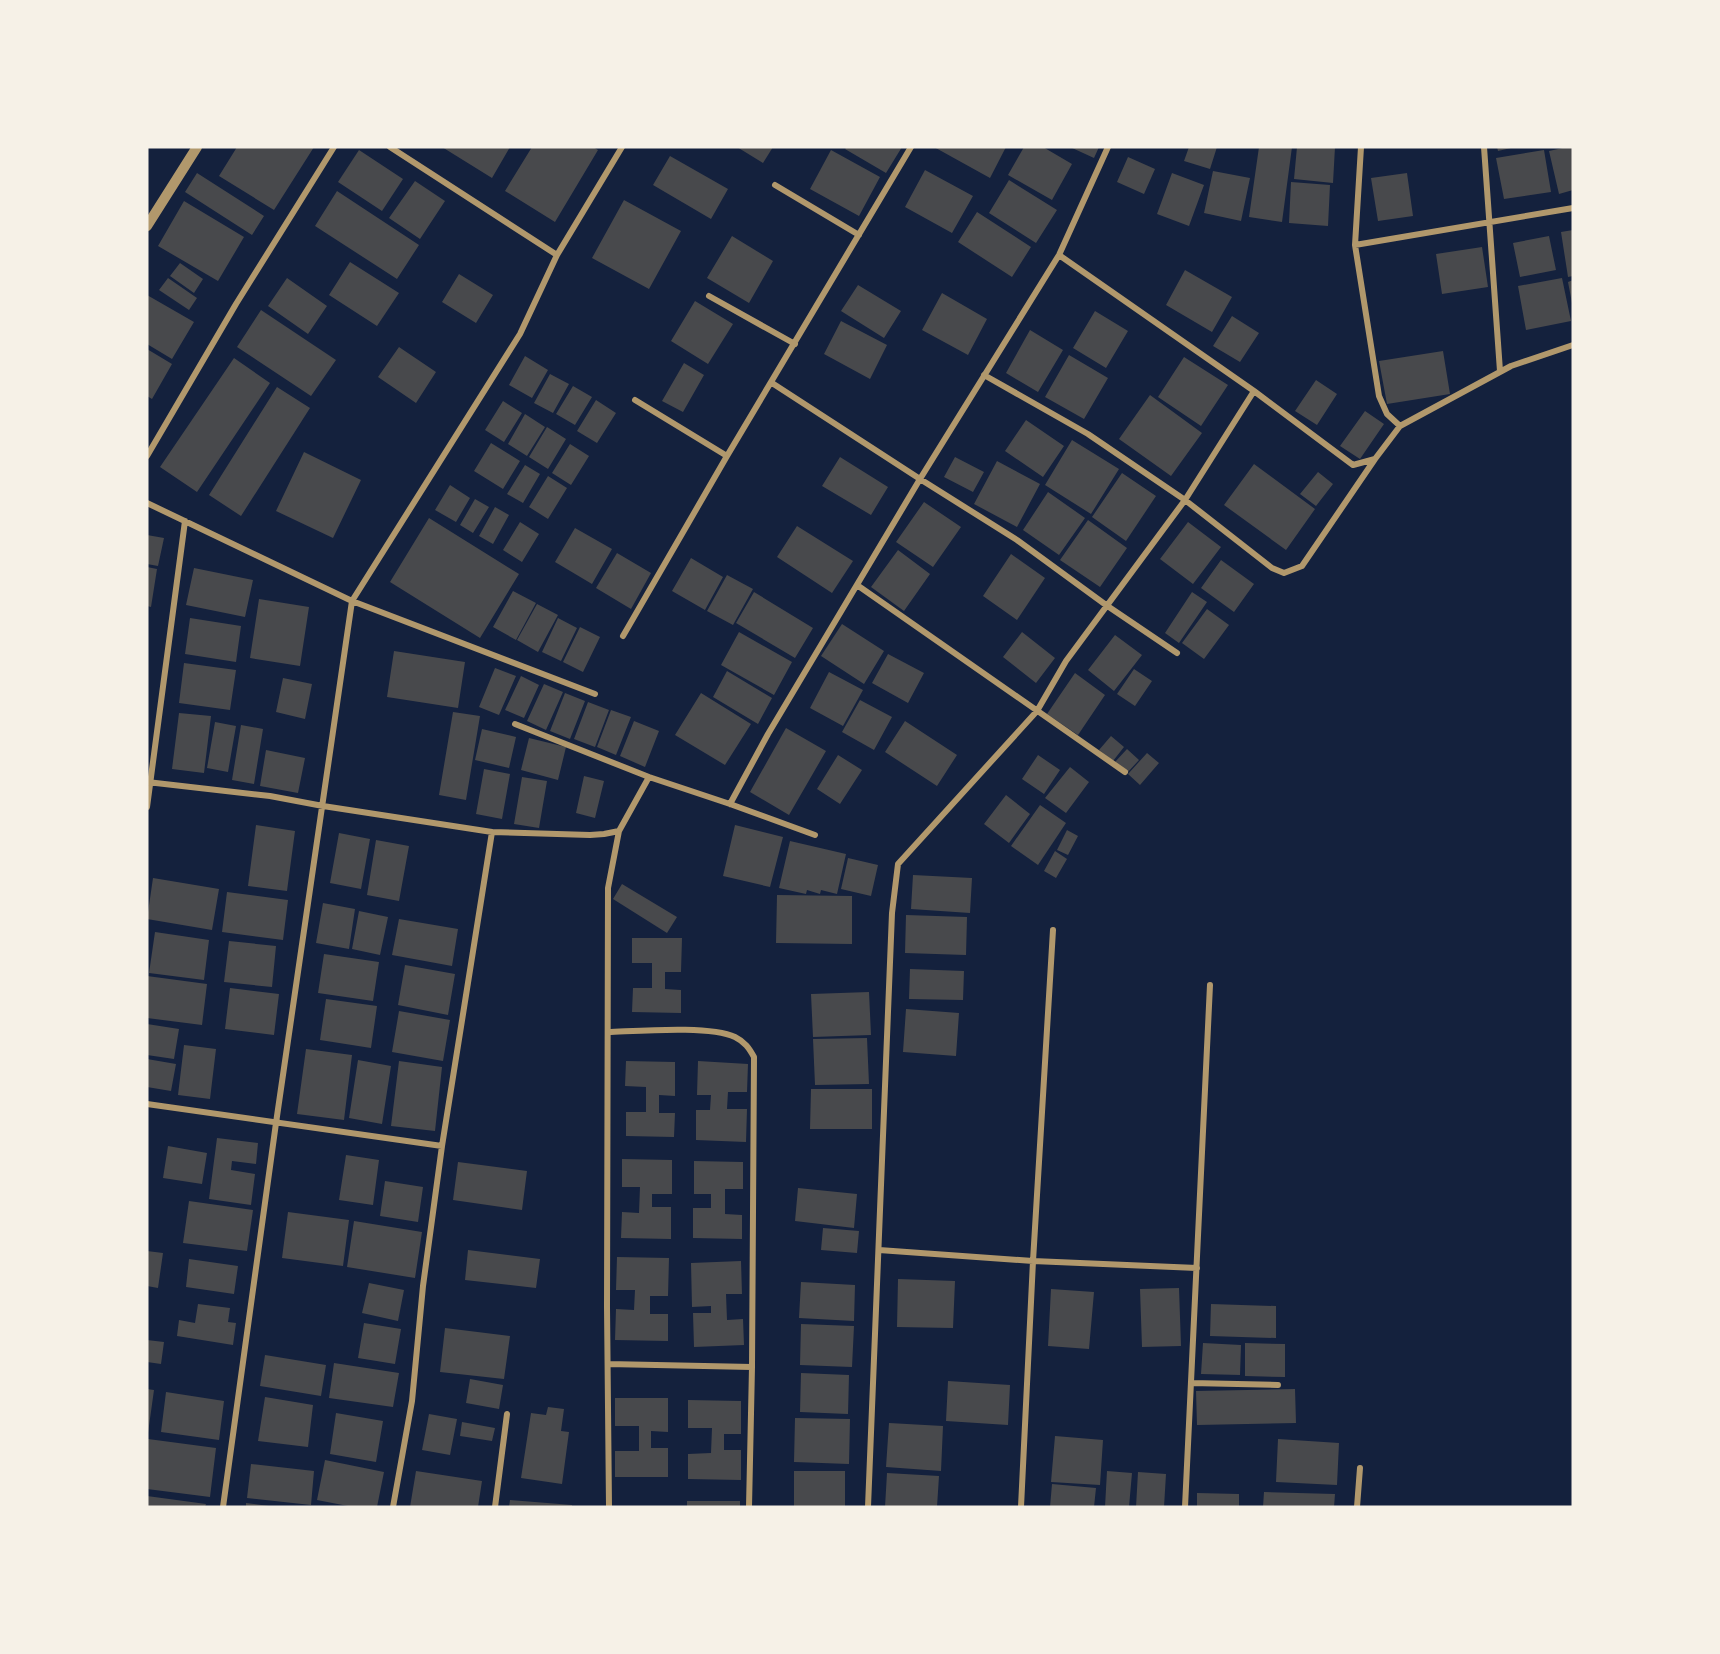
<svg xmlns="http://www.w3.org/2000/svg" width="1720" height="1654" font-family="Helvetica,sans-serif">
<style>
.building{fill:#48494c}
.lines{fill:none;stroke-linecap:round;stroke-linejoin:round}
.minor{stroke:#b1986c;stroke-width:6}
.tertiary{stroke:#b1986c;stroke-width:10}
</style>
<rect width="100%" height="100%" fill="#14213d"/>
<path class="building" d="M237,147H314L274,210L219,176Z
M442,147H510L492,178Z
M532,147H593L598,150L555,222L505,191Z
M737,147H773L763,163Z
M847,147H902L886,173L845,149Z
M934,147H1006L990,178Z
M1024,147H1043L1072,164L1052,200L1008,175Z
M1070,147H1099L1094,158Z
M1189,147H1217L1210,169L1184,161Z
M1259,147H1292L1282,222L1249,217Z
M1297,147H1335L1333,183L1294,179Z
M1497,147H1511V148L1498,151Z
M1567,147H1573V190L1559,194L1549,151Z
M359,150L403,179L382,211L338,182Z
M831,150L880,177L859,216L810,189Z
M1544,150L1551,192L1504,199L1496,158Z
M670,156L728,189L711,219L653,185Z
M1128,157L1155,169L1144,194L1117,182Z
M925,170L973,196L952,233L905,207Z
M1213,171L1250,178L1241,221L1204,213Z
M197,173L264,216L252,235L185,192Z
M1172,173L1204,185L1189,226L1157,214Z
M1407,173L1413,216L1378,221L1371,178Z
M1009,180L1057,210L1036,243L989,213Z
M415,181L445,201L420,239L389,218Z
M1291,182L1330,185L1328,226L1289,223Z
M337,191L419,245L397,279L315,226Z
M624,200L681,231L649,289L592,258Z
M184,201L244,237L218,281L158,246Z
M977,212L1031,247L1012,277L958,242Z
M1573,230V276L1568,277L1561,232Z
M732,236L773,261L749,303L707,278Z
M1549,236L1556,270L1520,277L1513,243Z
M1482,247L1488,287L1442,294L1436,254Z
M350,262L399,293L377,326L329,295Z
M180,263L203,279L194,293L170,276Z
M1185,270L1232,297L1212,332L1166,305Z
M459,274L493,295L476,323L442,302Z
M168,278L197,298L189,310L159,290Z
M287,278L327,306L308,334L268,306Z
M1562,278L1571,321L1526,330L1518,286Z
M1573,280V303H1572L1568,282Z
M858,285L901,311L884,338L841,311Z
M942,293L987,319L968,355L922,330Z
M147,295L194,322L172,359L147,344Z
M695,301L733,324L708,364L671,341Z
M261,310L336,360L311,396L237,347Z
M1095,311L1128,331L1106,368L1073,348Z
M1232,316L1259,333L1240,362L1213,346Z
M841,321L887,345L870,379L824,354Z
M1030,330L1063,350L1038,392L1006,373Z
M399,347L436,372L416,403L378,377Z
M147,349L172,364L152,399L147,396Z
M1443,351L1450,394L1387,404L1379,361Z
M1069,355L1108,378L1084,419L1045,397Z
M525,356L548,370L532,398L509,385Z
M1184,357L1228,385L1201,426L1158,397Z
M234,358L270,383L197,492L160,467Z
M684,363L704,375L683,412L662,401Z
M550,374L569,384L553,413L534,403Z
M1316,380L1337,394L1317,425L1295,411Z
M573,386L592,397L575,425L556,414Z
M277,387L310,408L241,516L209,495Z
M1150,395L1202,433L1171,476L1119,439Z
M596,400L616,413L597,443L577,431Z
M503,401L522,413L504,442L485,430Z
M1365,411L1384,424L1360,459L1340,446Z
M525,414L545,427L527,456L508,444Z
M1026,420L1064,446L1043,477L1005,451Z
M547,427L566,439L548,469L529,457Z
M1072,440L1119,469L1091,514L1045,485Z
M491,443L520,461L503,489L474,471Z
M570,444L589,456L571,485L552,473Z
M304,452L361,480L333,538L276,511Z
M840,457L888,487L871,515L822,486Z
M955,457L984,472L973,492L944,477Z
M997,461L1040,484L1017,527L974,504Z
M1254,464L1315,509L1286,550L1224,505Z
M525,465L540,474L523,503L507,494Z
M1318,472L1333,484L1316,506L1300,494Z
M1122,473L1156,496L1126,541L1092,517Z
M548,476L567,488L548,519L529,507Z
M450,485L470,498L456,522L435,510Z
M1048,492L1085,518L1059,555L1023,530Z
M475,499L489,507L473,533L460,525Z
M924,502L961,527L933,567L896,542Z
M495,507L509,515L493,544L479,536Z
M429,518L519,574L480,638L390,582Z
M1088,520L1127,548L1100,587L1060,560Z
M520,522L539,534L522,562L503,550Z
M1188,522L1221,547L1193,584L1160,559Z
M797,526L853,561L832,593L777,557Z
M575,528L612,549L592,584L555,562Z
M147,535L164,538L158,566L147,564Z
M898,550L930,574L904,611L871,587Z
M617,553L651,573L631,609L596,588Z
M1011,554L1045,578L1017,620L983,596Z
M691,558L723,577L705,610L672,591Z
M1221,560L1254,584L1234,612L1201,588Z
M147,567L157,569L151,607L147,606Z
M194,568L253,580L245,617L186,605Z
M727,575L753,589L733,625L707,611Z
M513,591L536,603L516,640L493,627Z
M754,592L813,628L795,658L736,623Z
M1192,592L1207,602L1179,643L1165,633Z
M259,599L309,607L300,666L250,658Z
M537,604L558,615L538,652L517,640Z
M1207,609L1229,625L1204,659L1182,643Z
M190,618L241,626L236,662L185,654Z
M558,618L577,628L561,661L542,652Z
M842,624L884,651L864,684L821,656Z
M580,627L600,637L583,672L563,662Z
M739,632L792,662L774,695L721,665Z
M1022,632L1055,658L1036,683L1003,657Z
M1115,635L1142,655L1114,691L1088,670Z
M394,651L465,662L458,708L387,697Z
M888,654L924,673L908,703L872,683Z
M184,663L236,670L230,710L179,703Z
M495,668L516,676L499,715L479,707Z
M1134,669L1152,681L1135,706L1117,694Z
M727,671L772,698L758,724L713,697Z
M829,672L863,690L843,726L810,708Z
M1075,673L1105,695L1078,735L1047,714Z
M521,676L539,685L524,718L505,710Z
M283,678L312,684L305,719L276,712Z
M544,684L563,692L546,730L527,721Z
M565,693L585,701L570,739L550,731Z
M701,693L751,724L725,765L675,735Z
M860,700L892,717L874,750L842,732Z
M588,702L609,710L595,747L574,739Z
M611,710L631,717L616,755L597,747Z
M453,712L480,716L466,800L439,795Z
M179,713L211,716L204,773L172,769Z
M634,721L659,731L645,767L620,756Z
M905,721L957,755L937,786L885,752Z
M215,722L236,726L228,772L207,768Z
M241,725L263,729L254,784L232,780Z
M786,728L826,751L789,815L750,792Z
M482,729L516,737L509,768L475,760Z
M1111,736L1124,747L1113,761L1099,750Z
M529,738L566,747L558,780L521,770Z
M1127,749L1139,760L1127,773L1115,762Z
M266,750L305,758L298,793L260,786Z
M1147,753L1159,763L1140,785L1128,774Z
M838,755L862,770L840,804L817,789Z
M1038,755L1060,770L1044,794L1022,779Z
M1070,767L1089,782L1066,813L1045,798Z
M484,769L510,774L502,819L476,814Z
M584,776L604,781L595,818L576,813Z
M522,777L547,781L539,828L514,824Z
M1006,795L1030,814L1009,843L984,824Z
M1040,805L1066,823L1038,865L1011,846Z
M256,825L295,831L287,891L248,886Z
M735,825L783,837L770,887L723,876Z
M1067,830L1078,836L1068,855L1057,850Z
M339,833L370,839L361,889L330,883Z
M376,840L409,846L399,901L367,895Z
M790,841L846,854L837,894L821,890L820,894L807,890L806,894L779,888Z
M1055,851L1067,859L1056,878L1044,871Z
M848,858L878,865L871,896L841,889Z
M913,875L972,878L970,913L911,909Z
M153,878L219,889L212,930L147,919Z
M622,884L677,917L667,933L613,899Z
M227,892L288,900L283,940L222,932Z
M777,895L852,896V944L776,943Z
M323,903L355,909L349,949L316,943Z
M359,911L388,917L380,955L352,949Z
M906,915L967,917L966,955L905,953Z
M399,919L458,929L452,966L392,955Z
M155,932L209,940L204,980L149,973Z
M632,938H682L681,972H665V989L681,990V1013L632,1012L633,988H652V963H632Z
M229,941L276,946L272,987L224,982Z
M324,954L379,962L373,1001L318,993Z
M405,965L455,974L448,1015L398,1005Z
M910,969L964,971L963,1000L909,999Z
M147,976L207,984L202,1025L147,1018Z
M230,988L279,994L274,1035L225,1029Z
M869,992L871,1035L813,1037L811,994Z
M326,999L377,1006L371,1048L320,1040Z
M906,1009L959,1013L956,1056L903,1052Z
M399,1011L450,1020L443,1061L392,1052Z
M147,1024L179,1029L174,1059L147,1055Z
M867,1038L869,1084L815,1085L813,1039Z
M184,1045L216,1049L210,1099L178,1095Z
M306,1049L352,1055L344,1120L297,1114Z
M147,1059L176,1064L171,1091L147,1087Z
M358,1060L391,1066L382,1124L349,1118Z
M399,1061L442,1067L435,1131L391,1126Z
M626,1061L675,1062V1096L659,1095V1113H675L674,1137L626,1136V1112H646V1087L625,1086Z
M698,1061L748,1064L747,1092H728L727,1109H747L746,1142L696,1140V1110H710L711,1095H697Z
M811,1089H872V1129H810Z
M217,1138L258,1143L256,1164L232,1161L231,1170L255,1174L251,1205L209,1199Z
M168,1146L207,1153L202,1184L163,1178Z
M346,1155L379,1160L373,1205L339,1200Z
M622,1159L672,1160V1194H652V1207H671V1239L621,1238L622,1212L639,1213L640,1187H622Z
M694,1161L743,1162V1189H725V1214L742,1215V1239L693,1238V1208H711V1194H694Z
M458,1162L527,1171L522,1210L453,1200Z
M385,1181L423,1187L418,1222L380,1216Z
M798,1188L857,1194L854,1228L795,1221Z
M189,1201L253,1210L247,1251L183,1243Z
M288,1212L349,1220L343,1266L282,1258Z
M354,1221L422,1232L415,1278L347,1267Z
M823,1228L859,1231L857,1253L821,1250Z
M468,1250L540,1259L536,1288L465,1280Z
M147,1251L163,1253L158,1288L147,1286Z
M617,1257L669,1258L668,1296H650V1314H668V1341L615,1340L616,1309L634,1310L635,1290H616Z
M189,1259L238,1266L234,1294L186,1287Z
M741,1261L742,1294H726L727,1320L743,1319L744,1345L694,1347L693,1313H711V1306L692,1307L691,1263Z
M898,1279L955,1281L953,1328L897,1327Z
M801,1282L855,1285L854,1321L799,1318Z
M369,1283L404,1290L398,1321L362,1313Z
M1179,1288L1181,1346L1142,1347L1140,1289Z
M1051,1289L1094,1292L1089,1349L1048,1346Z
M198,1304L230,1308L228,1322L236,1323L233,1345L177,1336L179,1320L195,1323Z
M1211,1304L1276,1306V1338L1210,1336Z
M364,1323L401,1329L395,1364L358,1358Z
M801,1324L854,1326L852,1367L800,1365Z
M445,1328L510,1336L504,1379L440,1372Z
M147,1340L164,1342L161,1364L147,1362Z
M1203,1343L1241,1345L1240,1375L1201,1374Z
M1245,1343L1285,1344V1377L1245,1376Z
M265,1355L326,1365L321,1396L260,1386Z
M334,1363L399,1373L393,1407L329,1398Z
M801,1373L849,1375L848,1414L800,1412Z
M470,1379L503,1385L499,1409L466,1403Z
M948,1381L1010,1385L1008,1425L946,1421Z
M147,1389L154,1390L148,1433H147Z
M1295,1389L1296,1423L1197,1425L1196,1391Z
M166,1392L224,1401L219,1440L161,1432Z
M265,1397L313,1405L308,1447L258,1441Z
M615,1398H668V1432L651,1431V1448H668V1477H615V1451H639V1426H615Z
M688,1400L741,1401V1434H724V1450H741V1480L688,1479V1454L711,1453L712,1428H688Z
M548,1407L564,1409L561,1431L569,1432L562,1484L521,1478L531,1413L546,1415Z
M336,1413L383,1421L376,1462L330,1454Z
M429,1414L457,1419L450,1455L422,1450Z
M795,1418L850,1419L849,1464L794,1462Z
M462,1422L495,1428L492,1441L460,1436Z
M889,1423L943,1426L941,1471L886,1467Z
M1055,1436L1103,1440L1100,1485L1051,1482Z
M148,1439L216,1448L210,1497L147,1489Z
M1278,1439L1339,1443L1337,1485L1276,1482Z
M325,1460L384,1472L377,1507H353L317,1500Z
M251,1464L314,1471L311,1505L247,1498Z
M416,1471L482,1481L478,1507H410Z
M794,1471H845V1506H794Z
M1107,1471L1132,1473L1129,1507H1105Z
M1138,1472L1166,1474L1164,1507H1136Z
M887,1473L939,1476L937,1507H885Z
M1052,1484L1096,1488L1094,1507H1050Z
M1264,1492L1335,1494L1334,1507H1263Z
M1197,1493L1239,1494V1507H1197Z
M147,1496L206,1504L205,1507H147Z
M510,1500L572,1505V1507H509Z
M687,1501H740V1507H687Z
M246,1503L269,1506V1507H246Z"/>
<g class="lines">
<path class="minor" d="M390,147L557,255
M1361,147L1355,245L1379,396L1387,414L1400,426
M1484,147L1500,371
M775,185L859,235
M1355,245L1573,208
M1059,255L1254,391L1353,465L1375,459L1400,426L1511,366L1573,345
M709,296L795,344
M984,375L1088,434L1185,500L1272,568L1284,573L1302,566L1375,459
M772,383L920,479L1017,540L1106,605L1177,653
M635,400L727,456
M147,456L236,304L334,147
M147,503L352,601L595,694
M857,585L1125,772
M623,636L727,456L911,147
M515,724L649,777L730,804L815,835
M147,782L270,796L323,806L492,832L590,835L604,834L619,831L649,777
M730,804L768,734L920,479L1059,255L1108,147
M147,807L185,521
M608,1032C638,1031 710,1025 735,1037C745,1042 749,1048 754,1057L752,1367L749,1507
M147,1104L442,1146
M879,1250L1033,1261L1197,1268
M608,1364L752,1367
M1191,1383L1278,1385
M223,1507L276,1123L352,601L520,334L557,255L622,147
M393,1507L412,1401L423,1286L442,1146L492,832
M495,1507L507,1414
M609,1507L607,1307L608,888L619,831
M868,1507L892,913L898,864L1037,711L1066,661L1185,500L1254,391
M1021,1507L1033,1261L1053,930
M1185,1507L1210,985
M1357,1507L1360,1468"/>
<path class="tertiary" d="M147,226L197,147"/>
</g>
<rect width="1720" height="1654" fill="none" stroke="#f6f1e7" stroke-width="297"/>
</svg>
